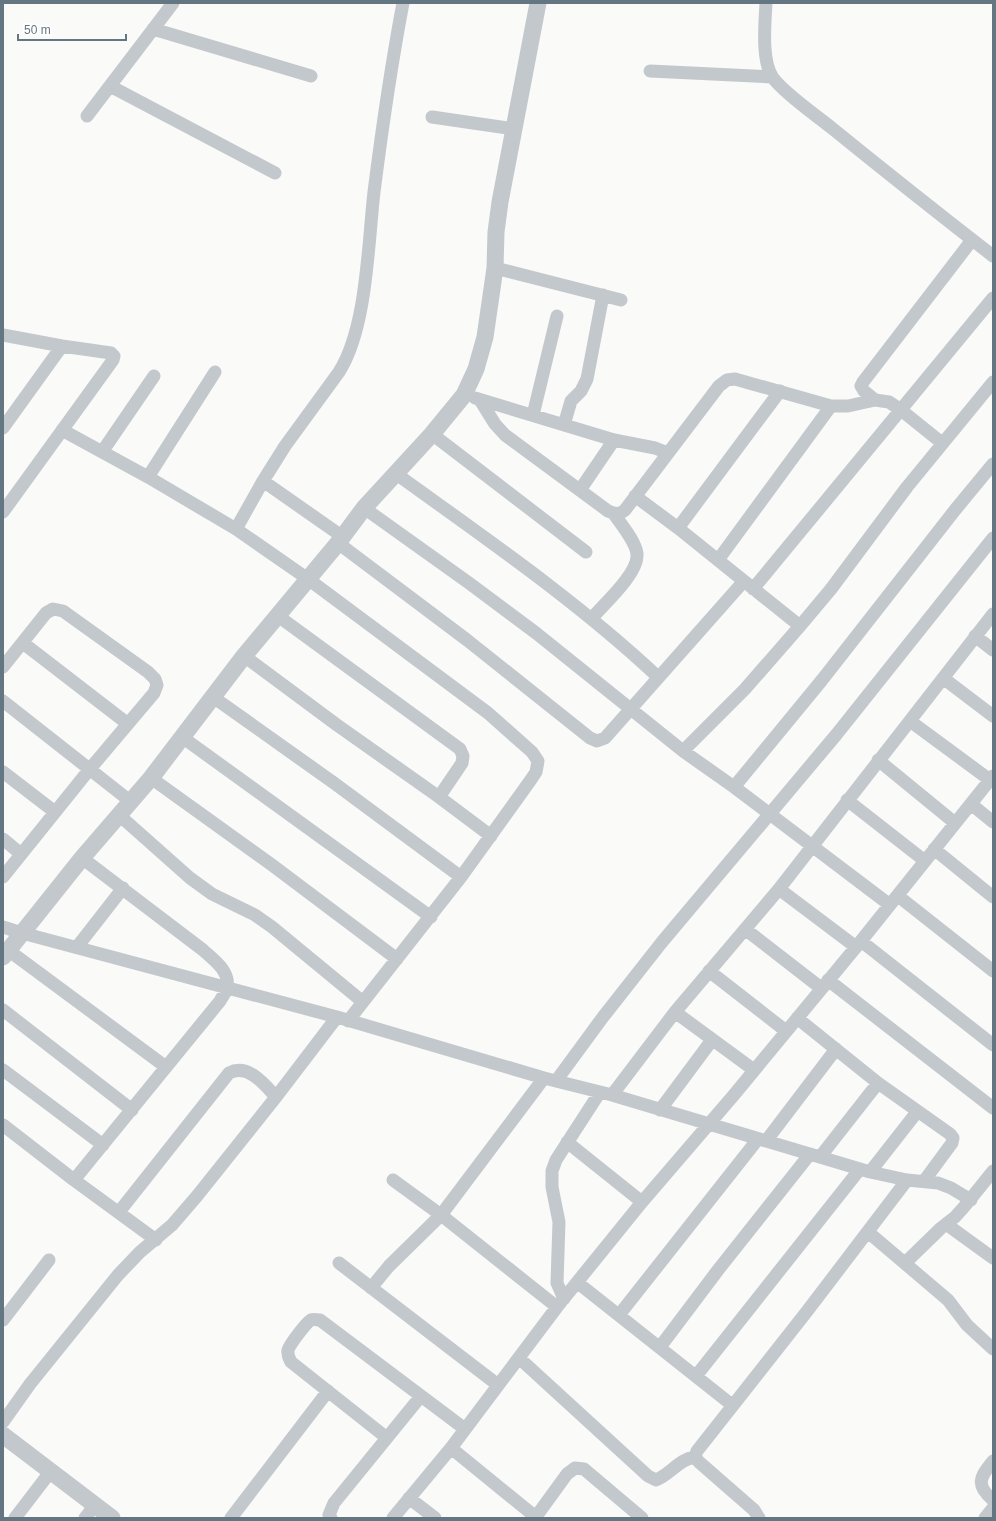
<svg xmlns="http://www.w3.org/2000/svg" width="996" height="1521" font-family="Helvetica,sans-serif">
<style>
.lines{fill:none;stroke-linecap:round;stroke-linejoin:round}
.minor{stroke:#c3c8cc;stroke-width:13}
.tertiary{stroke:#c3c8cc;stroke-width:17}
</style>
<rect width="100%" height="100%" fill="#fafaf8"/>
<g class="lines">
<path class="minor" d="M766,3C765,23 761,61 773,78C786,95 816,115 833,129C886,172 939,214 993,256
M153,29L311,76
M650,71L772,77
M110,86L275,173
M87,116L173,3
M432,117L514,129
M495,268L621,300
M3,335L62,346L111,353L114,356L113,360L3,512
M475,398L614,440L655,448L668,453
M480,400L495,424L505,435L608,511C615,514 619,515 625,510L719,386L727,380L735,379L831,406H848L875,400L889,402L901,410L942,443
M875,400L864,391L861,386L863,382L972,240
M533,415L557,316
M564,425L571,401L581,391L587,379L603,295
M3,428L62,346
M62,430L148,477L236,529L308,579L488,713L532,752L538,761L536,772L530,781L461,877L348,1021
M432,434L586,552
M102,452L154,376
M395,473C485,538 577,601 658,677
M148,477L215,372
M263,481L343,537
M580,490L614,440
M635,496L678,528L800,626
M364,508L469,583L536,633L683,751L734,787L890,905
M678,528L780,391
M236,529L263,481L285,446L339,372C367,328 368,244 374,192C382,129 391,66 403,3
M338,543L467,640L590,738L597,741L605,738L744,581
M718,560L831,406
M753,589L993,298
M278,616L460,749L463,756L462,763L439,797
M592,618C604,604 639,573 637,554C636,542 621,524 614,514
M975,636L993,650
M23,643L128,724
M244,656L337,725L439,797L491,836
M3,667L46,613L53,609L63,611L148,672L155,679L157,685L154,693L89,770L3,877
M943,678L993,716
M213,697L334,783L461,877
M3,701L130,801
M910,721L990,780
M182,737L431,917
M683,751L745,689L800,626L831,589L907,487L993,382
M878,760L955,823
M3,772L55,812
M151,778L272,865L397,959
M734,787L822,680L955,510L993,464
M847,800L925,861
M971,804L993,822
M119,815L190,878L212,894L255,915L272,927L363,1002
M3,839L21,854
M934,849L993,897
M779,889L856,947
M898,896L993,971
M3,927L22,933L337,1017L544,1078L612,1095L870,1172L907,1180L938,1183L951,1188L971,1200
M745,929L821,988
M861,941L993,1045
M77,947L123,888
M8,950L166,1067
M709,971L786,1031
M828,980L993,1108
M3,1010L132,1110
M675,1012L754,1070
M797,1018L878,1083L950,1134L953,1138L952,1143L924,1181
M3,1070L103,1145
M556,1081L603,1017L662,942L836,735L993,538
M612,1095L675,1012L779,889L993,614
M660,1110L712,1040
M3,1125L74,1180L156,1240
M766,1141L836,1049
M567,1142L642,1202
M820,1157L878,1083
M870,1172L917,1112
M74,1180L220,1001C222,997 227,991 227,987C230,971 214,960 203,950L82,858
M393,1180L441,1215L557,1307
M119,1212L229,1073C248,1063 264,1084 276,1097
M946,1224L993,1258
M868,1232L948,1300L967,1325L993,1349
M339,1263L498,1385
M905,1263L941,1228L955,1217L964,1207L993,1171
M578,1283L732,1405
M371,1288L389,1266L441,1215L544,1078
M564,1299L557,1283L559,1222L552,1187V1171L556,1160L600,1092
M619,1315L758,1139
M3,1320L49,1260
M660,1347L718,1270L810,1154
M519,1358L648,1476L656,1480C671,1474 679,1459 695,1457
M696,1376L860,1169
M3,1422L30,1384L118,1275L140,1252L172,1225L197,1196L276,1097L337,1017
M387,1438L291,1362C289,1358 287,1355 288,1350C290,1344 306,1323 311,1320C314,1319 317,1320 320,1320L465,1429
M451,1448L537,1518
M993,1461C980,1477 975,1485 993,1500
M409,1498L435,1518
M15,1518L51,1471
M85,1518L95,1505
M231,1518L328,1391
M331,1518L329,1515L334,1503L421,1396
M393,1518L451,1448L557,1307L642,1202L733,1096L861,941L993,776
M535,1518L567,1474L575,1468L584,1469L642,1518
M759,1518L754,1510L699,1462L695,1457L697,1451L808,1310L907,1180
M985,1518L993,1508"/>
<path class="tertiary" d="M3,957L82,858L151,778L244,656L338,543L364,508L432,434L464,395L476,369L485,337L495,268L496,232L500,202L538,3
M3,1435L112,1518"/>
</g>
<rect width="996" height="1521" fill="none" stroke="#657683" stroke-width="8"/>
<path d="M18 34v6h108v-6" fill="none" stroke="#657683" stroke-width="2"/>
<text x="24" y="34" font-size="12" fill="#657683" stroke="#ffffff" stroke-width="3" paint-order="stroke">50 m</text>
</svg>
